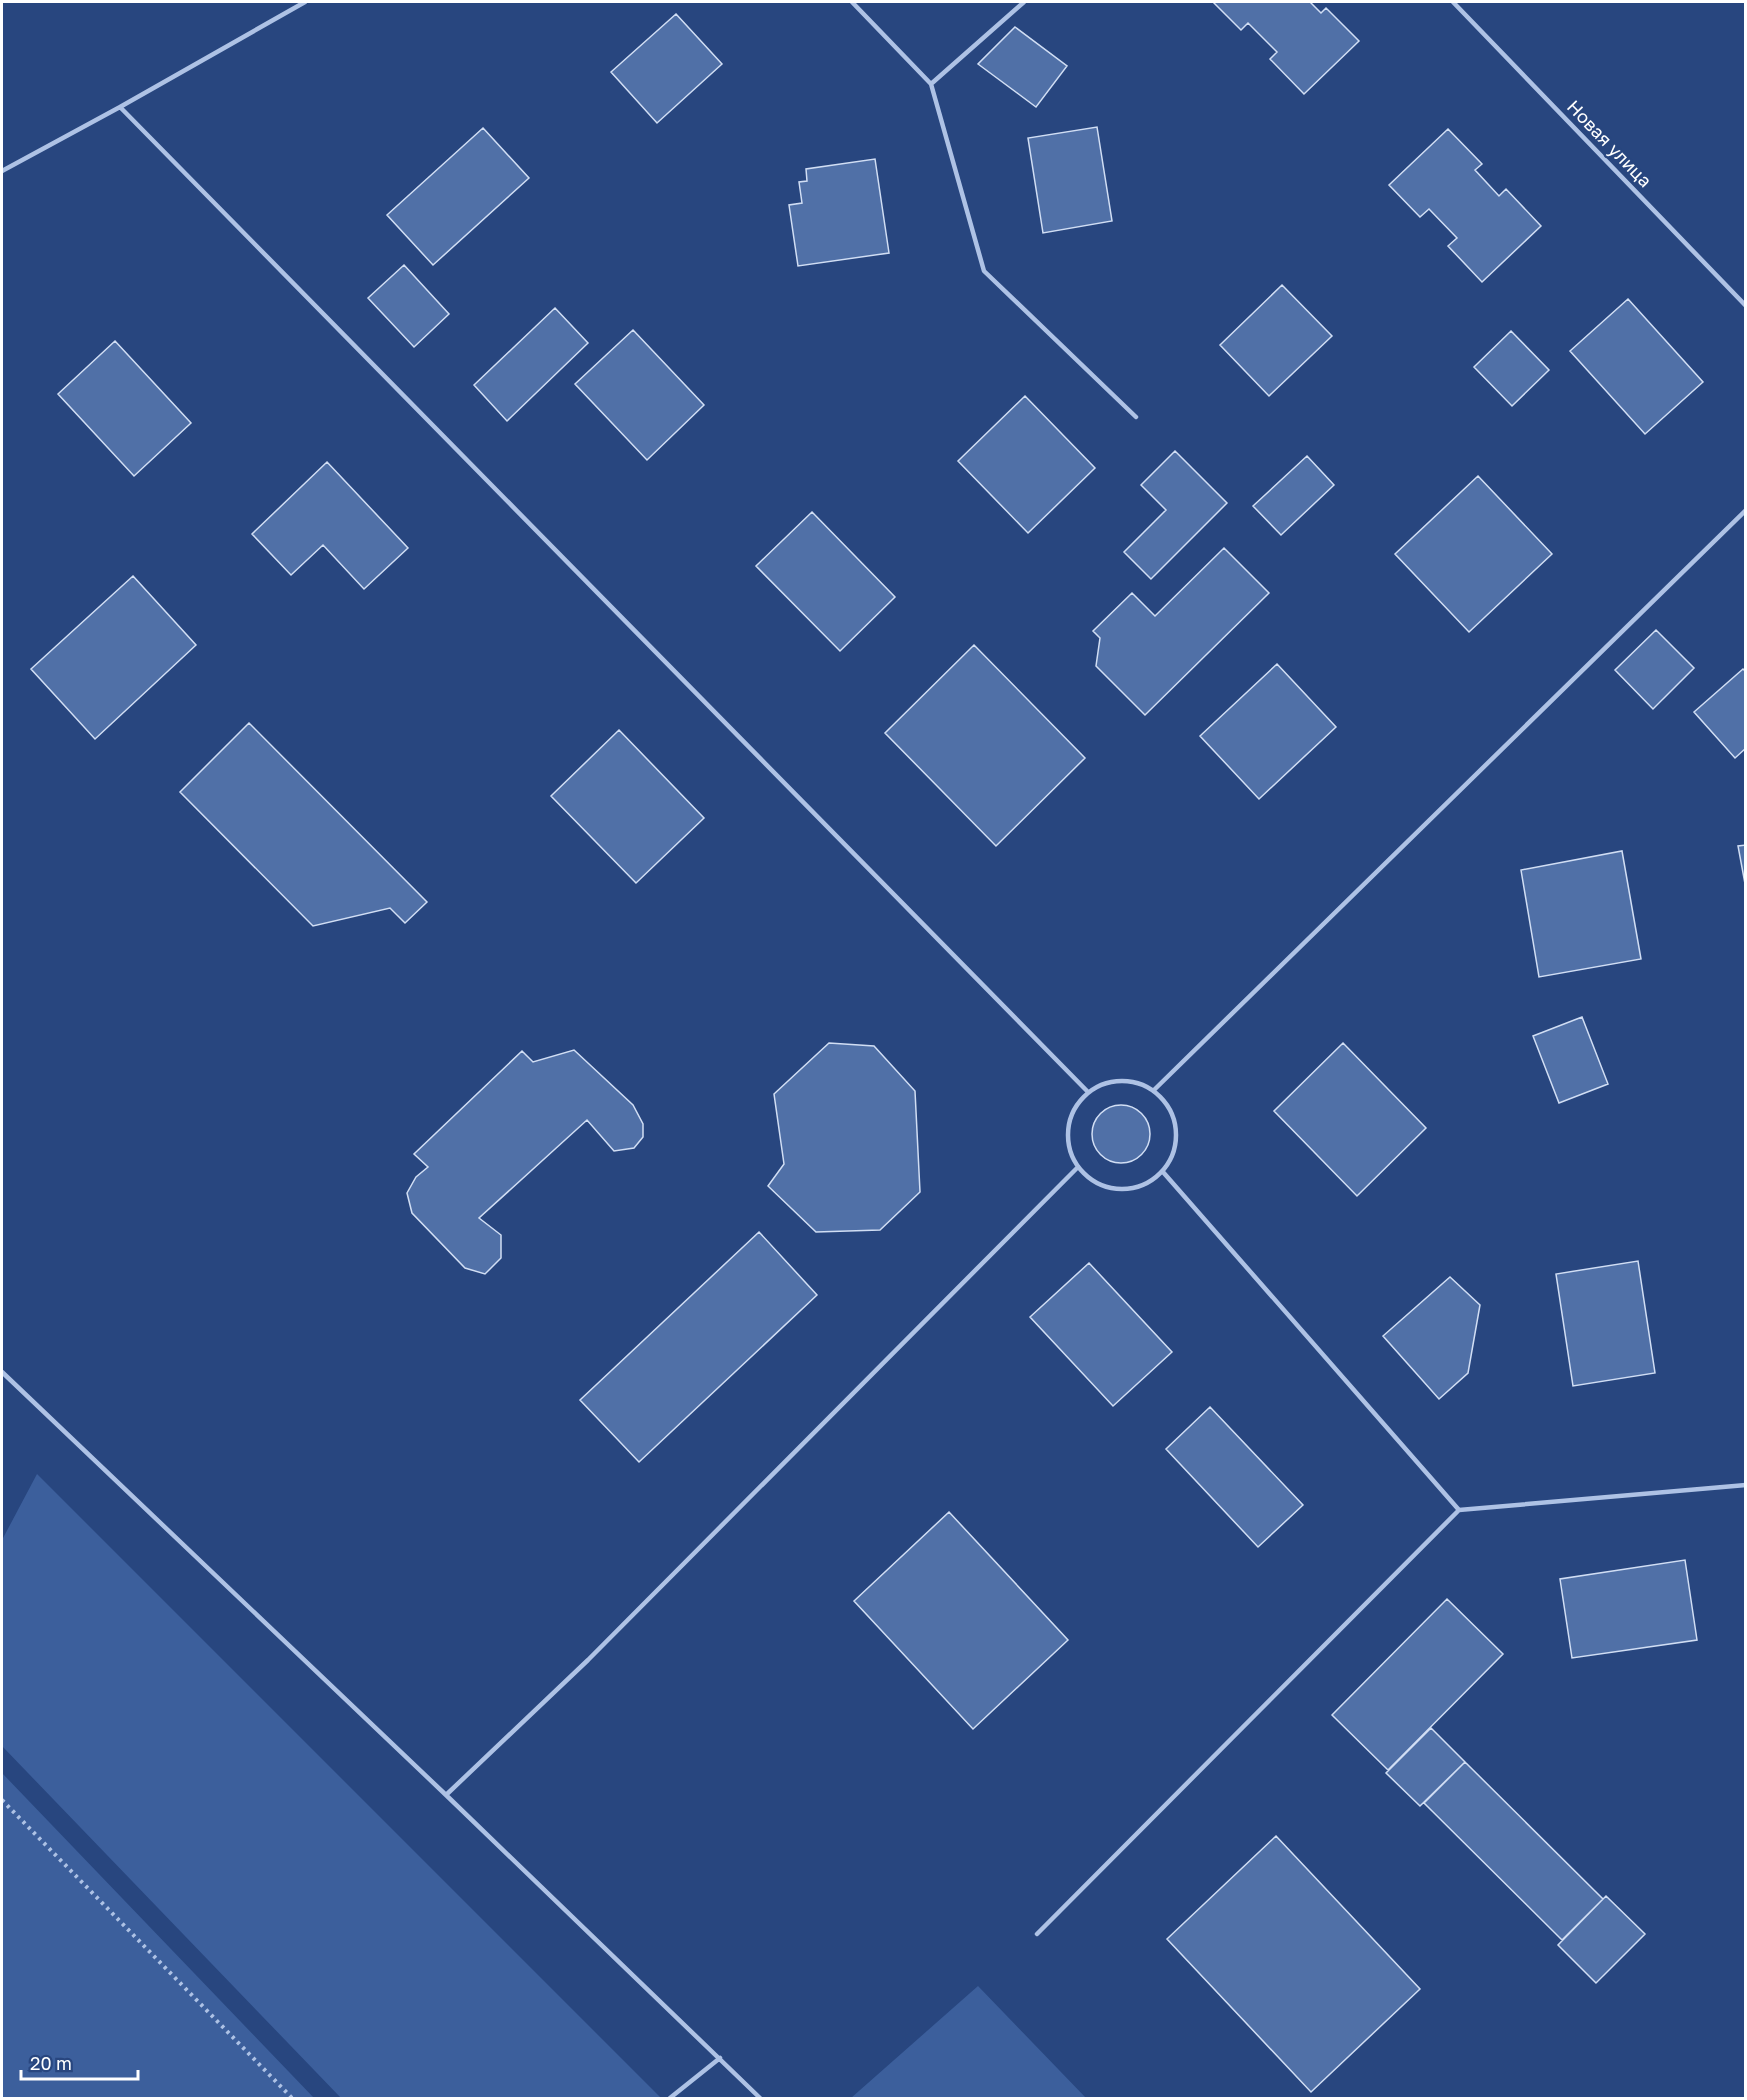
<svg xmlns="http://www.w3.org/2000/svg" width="1747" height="2100" font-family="'Golos Text',sans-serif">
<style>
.green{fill:#3c5f9c}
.building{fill:#5070a7;stroke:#d1def4;stroke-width:1.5}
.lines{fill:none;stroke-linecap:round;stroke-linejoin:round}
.path{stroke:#aec2e5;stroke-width:4;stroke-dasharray:3 4.5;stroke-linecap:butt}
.lane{stroke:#aec2e5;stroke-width:4.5}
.labels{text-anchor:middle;stroke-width:4.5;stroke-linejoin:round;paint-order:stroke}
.street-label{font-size:18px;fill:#fff;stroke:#28467f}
</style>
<rect width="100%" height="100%" fill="#28467f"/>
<path class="green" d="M37,1474L661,2098H341L2,1746V1540Z
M2,1773L314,2098H2Z
M978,1986L1086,2098H851Z"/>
<path class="building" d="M1213,2H1310L1321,13L1326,8L1359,41L1304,94L1270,59L1277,52L1248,23L1241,30Z
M676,14L722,64L657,123L611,72Z
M1015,27L1067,66L1036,107L978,64Z
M1097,127L1112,221L1043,233L1028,138Z
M483,128L529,178L433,265L387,215Z
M1448,129L1482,164L1475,170L1499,196L1506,189L1541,226L1482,282L1448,246L1457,238L1429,209L1420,217L1389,185Z
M875,159L889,253L798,266L789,205L802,203L799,182L807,181L806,169Z
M404,265L449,314L414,347L368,298Z
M1282,285L1332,336L1269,396L1220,345Z
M1628,299L1703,382L1645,434L1570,351Z
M555,308L588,343L507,421L474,385Z
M633,330L704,405L647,460L575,384Z
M1511,331L1549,370L1512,406L1474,367Z
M115,341L191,423L134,476L58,394Z
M1025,396L1095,468L1028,533L958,461Z
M1175,451L1227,503L1151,579L1124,552L1166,510L1141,485Z
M1307,456L1334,485L1281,535L1253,506Z
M327,462L408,548L364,589L323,545L291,575L252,534Z
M1478,476L1552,554L1469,632L1395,554Z
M812,512L895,597L840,651L756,566Z
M1224,548L1269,593L1145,715L1096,666L1100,638L1093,631L1132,593L1155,616Z
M133,576L196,645L95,739L31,669Z
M1656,630L1694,668L1653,709L1615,670Z
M974,645L1085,758L996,846L885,733Z
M1277,664L1336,727L1259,799L1200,736Z
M1743,669L1746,672V748L1735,758L1694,712Z
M249,723L427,902L405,923L390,908L313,926L180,792Z
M619,730L704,818L636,883L551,796Z
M1746,845V889L1738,846Z
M1622,851L1641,959L1539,977L1521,870Z
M1582,1017L1608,1084L1559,1103L1533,1036Z
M829,1043L874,1046L915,1091L920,1192L880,1230L816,1232L768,1186L784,1164L774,1094Z
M1343,1043L1426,1128L1357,1196L1274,1111Z
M574,1050L633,1105L643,1124V1137L634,1148L614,1151L587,1120L479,1218L501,1235V1258L485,1274L465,1268L412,1213L407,1193L416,1177L428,1167L414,1154L522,1051L533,1062Z
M1092 1134a29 29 0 1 1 58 0a29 29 0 1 1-58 0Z
M759,1232L817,1295L639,1462L580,1400Z
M1638,1261L1655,1373L1573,1386L1556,1274Z
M1089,1263L1172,1352L1113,1406L1030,1317Z
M1450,1277L1480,1305L1468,1373L1439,1399L1383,1336Z
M1210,1407L1303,1505L1258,1547L1166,1449Z
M949,1512L1068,1640L973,1729L854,1601Z
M1685,1560L1697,1640L1572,1658L1560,1579Z
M1447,1599L1503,1654L1388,1770L1332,1715Z
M1431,1728L1465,1762L1420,1806L1386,1773Z
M1465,1762L1603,1899L1562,1940L1424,1803Z
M1276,1836L1420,1989L1311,2092L1167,1939Z
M1606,1896L1645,1934L1596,1983L1558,1945Z"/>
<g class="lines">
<path class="path" d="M2,1800L292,2098"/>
<path class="lane" d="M305,2L120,107L1088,1092
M852,2L931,84L984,271L1136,417
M1453,2L1746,306
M931,84L1024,2
M2,171L120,107
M1068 1135a54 54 0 1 1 108 0a54 54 0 1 1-108 0Z
M1154,1090L1746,510
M1163,1172L1459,1510L1746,1485
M2,1372L446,1795L760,2098
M446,1795L588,1660L1078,1167
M1037,1934L1459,1510
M670,2098L720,2058"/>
</g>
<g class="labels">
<g class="street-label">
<text transform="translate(1609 144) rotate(46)" y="6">Новая улица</text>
</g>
</g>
<rect width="1747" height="2100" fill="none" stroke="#ffffff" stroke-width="6"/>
<path d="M21 2070v9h117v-9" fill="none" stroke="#ffffff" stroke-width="3"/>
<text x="30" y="2070" font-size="18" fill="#ffffff" stroke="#28467f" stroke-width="4.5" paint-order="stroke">20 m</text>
</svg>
